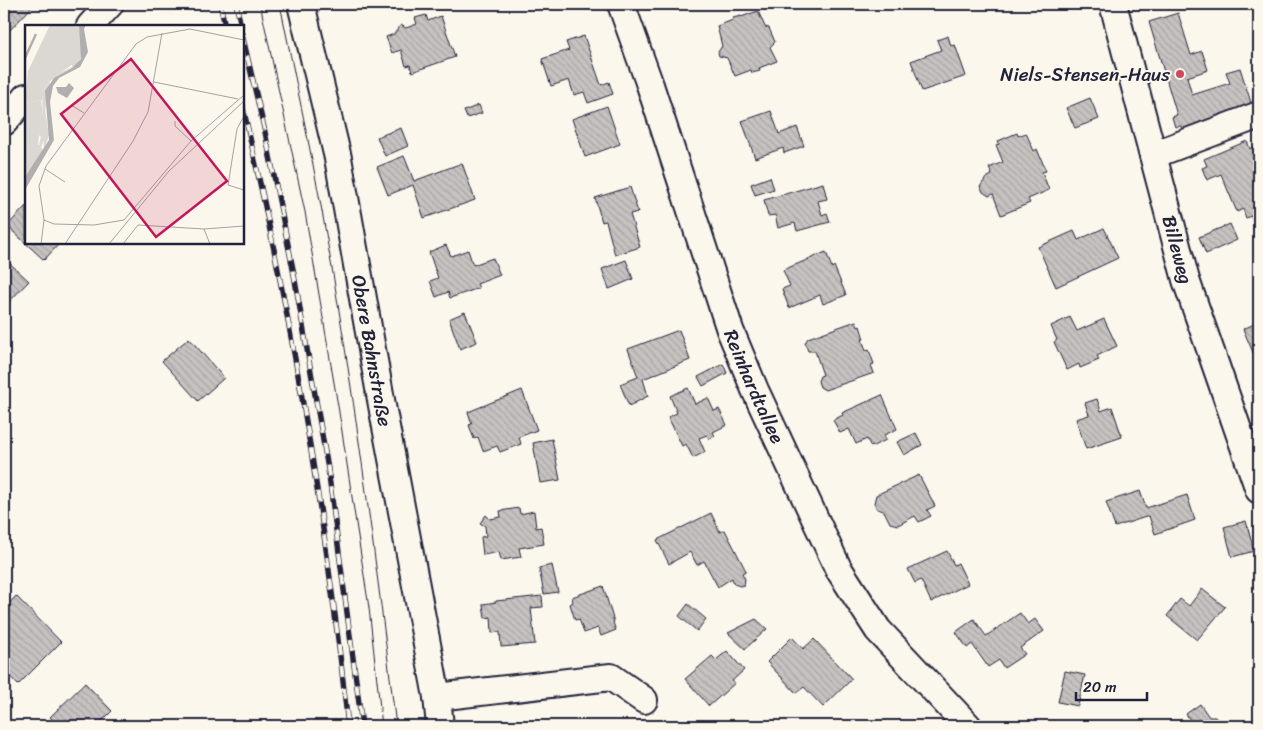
<svg xmlns="http://www.w3.org/2000/svg" width="1263" height="730" font-family="Sriracha,sans-serif">
<style>
.building{fill:url(#building-back-hatch);stroke:#22223b}
.lines{fill:none;stroke-linecap:round;stroke-linejoin:round}
.minor-casing{stroke:#22223b;stroke-width:30}
.minor{stroke:#fbf7ec;stroke-width:26}
.tram{stroke:#22223b;stroke-width:1}
.rail-casing{stroke:#22223b;stroke-width:5.5}
.rail{stroke:#fbf7ec;stroke-width:4;stroke-dasharray:11;stroke-linecap:butt}
.poi-dot{fill:#d1495b;stroke:#fbf7ec;stroke-width:2}
.labels{text-anchor:middle;stroke-width:4;stroke-linejoin:round;paint-order:stroke}
.poi-label{font-size:19px;fill:#22223b;stroke:#fbf7ec;text-anchor:end}
.street-label{font-size:19px;fill:#22223b;stroke:#fbf7ec}
.inset-river{fill:none;stroke:#b1aeb0;stroke-width:2.5}
.inset-road{fill:none;stroke:#a4a2a5;stroke-width:1}
.view{fill:#c2185b;fill-opacity:0.15;stroke:#c2185b;stroke-width:2.5}
.inset-edge{fill:none;stroke:#22223b;stroke-width:2.5}
</style>
<defs>
<pattern id="building-back-hatch" width="6" height="6" patternUnits="userSpaceOnUse" patternTransform="scale(1.25)"><rect width="6" height="6" fill="#c6c2c0"/><path d="M-1 5l2 2M0 0l6 6M5-1l2 2" fill="none" stroke="#aaa6a6"/></pattern>
</defs>
<rect width="100%" height="100%" fill="#fbf7ec"/>
<filter id="ink" filterUnits="userSpaceOnUse"><feTurbulence type="fractalNoise" baseFrequency=".02" numOctaves="2"/><feDisplacementMap in="SourceGraphic" scale="10" xChannelSelector="R" yChannelSelector="G"/><feConvolveMatrix kernelMatrix="1 2 1 2 8 2 1 2 1" color-interpolation-filters="sRGB"/></filter>
<g filter="url(#ink)">
<path class="building" d="M4,4H35L7,33L4,30Z
M758,11L765,27L769,28L775,42L770,47L777,61L759,68L760,71L752,73L751,70L735,76L727,58L719,56L718,52L722,46L717,26L733,20V18L741,16V17Z
M1178,13L1191,55L1202,51L1208,70L1187,77L1192,95L1230,83L1226,72L1240,68L1254,112L1183,134L1181,126L1175,127L1172,117L1177,115L1149,22Z
M426,15L428,21L441,16L455,57L412,72L410,65L406,66L401,50L392,53L386,37L394,34L401,25L406,28L417,24L415,18Z
M584,36L601,85L609,82L613,94L588,103L584,92L574,95L569,80L551,86L542,59L569,50L566,42Z
M948,36L951,46L955,45L966,76L922,91L911,61L941,50L937,40Z
M1090,98L1099,119L1075,128L1066,108Z
M479,105L482,113L467,118L464,111Z
M607,106L620,144L585,157L572,119Z
M771,111L779,134L797,127L804,146L784,153L783,148L755,158L742,121Z
M401,128L408,146L385,156L377,137Z
M1017,133L1018,136L1026,133L1034,151L1037,149L1046,171L1042,172L1049,190L1028,199L1030,203L1001,215L993,194L989,196L983,192L980,187L986,178L992,175L989,168L1003,162L996,145L999,144L998,141Z
M1247,141L1250,149L1258,145L1259,149V221L1254,223L1251,216L1246,218L1243,209L1237,212L1221,174L1207,180L1202,168L1207,166L1204,159Z
M404,156L414,181L462,163L475,200L424,218L413,185L388,195L377,167Z
M770,177L774,189L755,195L751,184Z
M823,183L827,199L818,201L822,215L827,213L830,222L797,231L795,223L778,228L775,215L768,216L764,200Z
M630,187L638,212L630,214L640,247L615,255L606,221L602,222L595,198Z
M26,206V242H61L44,260L7,226Z
M1230,224L1237,240L1206,254L1199,237Z
M1104,228L1118,258L1056,287L1038,247L1074,231L1078,240Z
M446,245L451,256L468,250L473,265L493,258L500,275L477,284L479,288L450,298L448,292L436,297L430,281L438,278L429,252Z
M826,252L832,268L834,266L846,295L823,304L820,295L789,308L782,289L790,286L783,270Z
M4,258L29,281L4,307Z
M626,260L633,279L609,289L602,269Z
M465,312L477,342L460,349L449,319Z
M1070,317L1077,331L1104,319L1117,346L1097,356L1099,360L1080,368L1079,364L1067,370L1054,342L1057,340L1051,326Z
M856,321L858,327L860,326L864,339H862L866,351L869,350L874,364L871,365L874,373L825,390L820,387L818,381L820,376L823,375L815,351H808L805,343L808,338Z
M1259,322V364H1258L1243,329Z
M679,330L690,360L643,379L648,396L629,406L620,384L638,377L628,349Z
M189,338L224,378L198,401L162,361Z
M723,364L727,373L703,386L698,377Z
M688,388L695,404L708,398L714,411L719,409L727,425L713,432L715,436L709,439L707,435L699,438L705,452L693,458L686,444L682,446L668,417L677,413L670,396Z
M522,390L537,430L519,437L521,444L500,452L497,446L483,451L478,437L474,439L469,425L472,424L468,412Z
M882,395L897,429L884,435L886,440L871,447L867,439L856,444L849,429L840,433L833,420L843,415L842,413Z
M1097,399L1101,411L1112,407L1122,437L1086,449L1076,419L1089,415L1085,403Z
M916,433L922,445L904,455L897,442Z
M552,439L560,480L540,483L533,443Z
M919,475L935,506L927,510L931,516L919,522L915,516L898,525L890,523L884,511L877,509L874,503L876,495Z
M1140,491L1146,508L1187,495L1195,520L1155,534L1149,516L1115,527L1106,502Z
M519,508L520,514L534,511L536,528L541,527L544,544L519,548L521,557L501,560L499,552L483,555L481,537L486,536L485,526L480,523L486,515L490,519L501,517L500,511Z
M711,513L720,532L725,530L746,571L742,573L745,579L744,585L740,586L734,584L732,578L718,587L704,561L697,565L690,552L669,564L657,540Z
M1246,521L1254,551L1232,557L1224,527Z
M947,551L954,565L958,563L968,584L931,602L921,580L915,583L908,569Z
M552,565L558,592L544,594L539,568Z
M603,586L614,622L613,623L616,630L601,636L598,628L584,633L579,619L575,620L570,604L573,602L572,597Z
M1202,589L1225,607L1197,640L1167,616L1180,599L1189,606Z
M16,596L61,642L18,685L4,670V609Z
M542,596L543,607L531,608L535,644L501,647L500,632L492,633L491,617L485,618L483,604L496,602V601Z
M688,604L706,619L697,631L679,616Z
M1020,613L1028,624L1035,619L1044,631L1020,648L1025,654L1004,668L999,660L988,667L972,644L967,648L956,632L974,619L986,636Z
M756,619L767,629L745,649L728,633Z
M792,637L803,649L814,639L852,679L823,707L804,687L796,693L767,662Z
M727,651L744,670L732,681L735,683L709,706L685,679L712,656L716,660Z
M1065,671L1085,675L1078,706L1058,702Z
M85,683L112,711L97,726H59L50,717Z
M1200,704L1209,717H1215L1223,726H1194L1186,714Z"/>
<g class="lines">
<defs>
<g id="minor">
<path id="s1" d="M301,4L338,158L383,411L437,697L440,726"/>
<path id="s2" d="M621,4L650,85L730,330L755,390L838,568L878,630L968,726"/>
<path id="s3" d="M1113,4L1186,280L1259,490"/>
<path d="M90,26L110,4"/>
<path d="M4,122L26,97"/>
<path d="M1153,155L1259,115"/>
<path d="M437,697L611,677L644,700"/>
</g>
</defs>
<use href="#minor" class="minor-casing"/>
<use href="#minor" class="minor"/>
<path class="tram" d="M260,4L305,212L339,412L369,608L382,726
M280,4C294,73 309,142 322,211C353,382 375,554 396,726"/>
<defs>
<path id="rail" d="M220,4L225,26
M236,4L241,26
M242,34L265,132L293,269L328,469L362,726
M242,103C290,309 326,517 348,726"/>
</defs>
<use href="#rail" class="rail-casing"/>
<use href="#rail" class="rail"/>
</g>
</g>
<circle class="poi-dot" cx="1180" cy="74" r="5"/>
<g class="labels">
<g class="poi-label">
<text x="1170" y="81">Niels-Stensen-Haus</text>
</g>
<g class="street-label">
<text dy="7" stroke="none"><textPath href="#s3" startOffset="254">Billeweg</textPath></text>
<text dy="7" stroke="none"><textPath href="#s1" startOffset="354">Obere Bahnstraße</textPath></text>
<text dy="7" stroke="none"><textPath href="#s2" startOffset="405">Reinhardtallee</textPath></text>
</g>
</g>
<g transform="translate(25 25)">
<rect width="219" height="219" fill="#fbf7ec"/>
<path d="M40,0H54L58,27L53,39L25,56L20,85L24,110L19,126L17,67L28,51L47,42V1L38,2Z" fill="#dbd8d3"/>
<path d="M16,75L21,111L16,122L19,126L0,152V118L14,120L16,112L0,98V78Z" fill="#dbd8d3"/>
<path d="M0,98L14,109L13,121L0,118Z" fill="#dbd8d3"/>
<path d="M25,0L52,1L57,21L55,34L25,55L17,67V75L0,78L3,46Z" fill="#dbd8d3"/>
<path d="M54,0H61L59,4L63,27L55,42L34,53L28,61L25,77L29,115L0,165V152L24,115L20,66L29,53L47,43L56,34ZM44,58L49,63L42,73L33,68L31,62H41Z" fill="#b1aeb0"/>
<path class="inset-river" d="M0,33L11,9"/>
<path class="inset-road" d="M219,15L165,4L122,12L111,19L21,141L14,161L19,195L29,199L69,200L99,195L166,116L219,70M129,57L213,74M46,80L59,88M219,91L212,104L203,160L219,165M150,96V101L166,116M20,144L40,157M179,204L185,219M16,219L19,195M40,219L108,116L123,87L137,8M84,219L144,146L219,76M98,219L113,200L179,204L219,201"/>
<path class="view" d="M106,34L202,156L131,212L36,89Z"/>
<rect width="219" height="219" class="inset-edge"/>
</g>
<rect width="1263" height="730" fill="none" stroke="#fbf7ec" stroke-width="20"/>
<rect x="10" y="10" width="1243" height="710" fill="none" stroke="#22223b" stroke-width="2" filter="url(#ink)"/>
<path d="M1076 692v8h71v-8" fill="none" stroke="#22223b" stroke-width="2.5"/>
<text x="1083" y="692" font-size="15" fill="#22223b" stroke="#fbf7ec" stroke-width="4" paint-order="stroke">20 m</text>
</svg>
